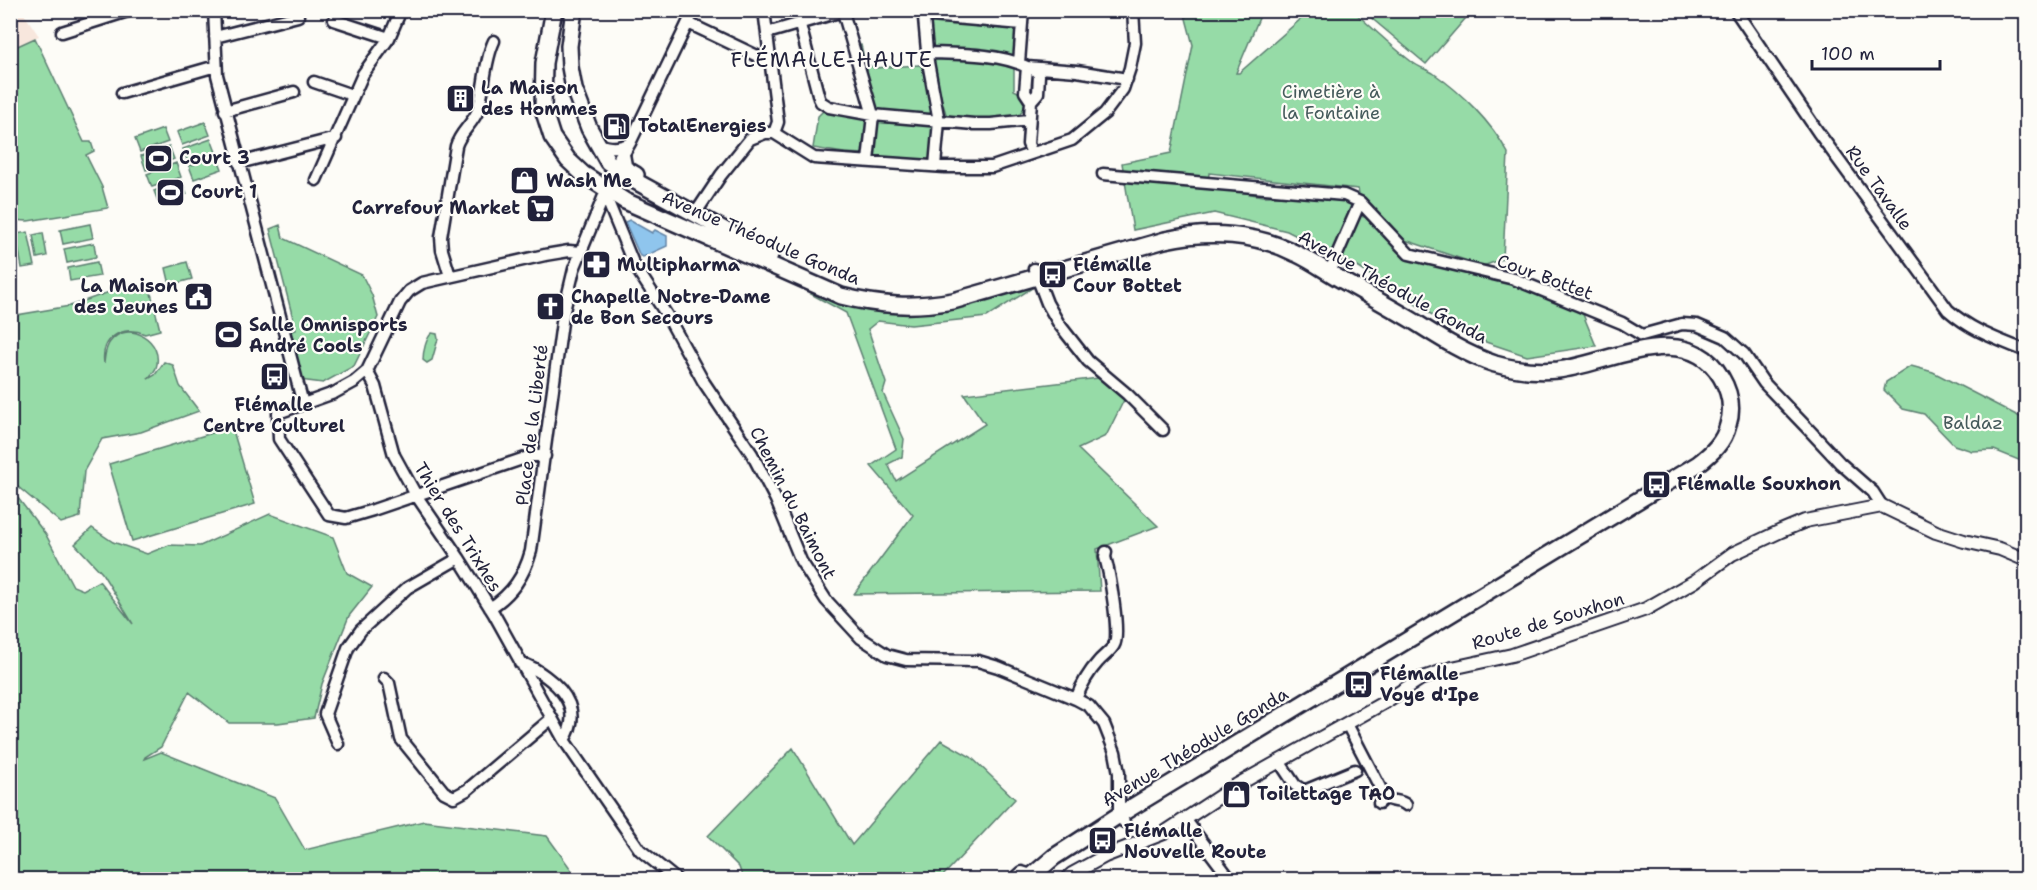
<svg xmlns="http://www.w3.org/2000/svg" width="2037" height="890" font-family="'Shantell Sans',sans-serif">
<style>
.built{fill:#f8e7dd}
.green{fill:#96dba7;stroke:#5c7e71;stroke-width:1.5}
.water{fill:#8fc5ed;stroke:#6384a6;stroke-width:1.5}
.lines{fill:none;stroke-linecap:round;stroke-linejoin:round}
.minor-casing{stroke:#22223b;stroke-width:15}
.tertiary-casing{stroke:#22223b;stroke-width:16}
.secondary-casing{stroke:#22223b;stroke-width:20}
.minor{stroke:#fdfcf7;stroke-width:10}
.tertiary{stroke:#fdfcf7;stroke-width:12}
.secondary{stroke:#fdfcf7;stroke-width:15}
.labels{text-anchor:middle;stroke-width:4.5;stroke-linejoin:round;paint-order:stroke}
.poi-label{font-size:18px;font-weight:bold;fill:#22223b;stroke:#fdfcf7;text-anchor:start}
.park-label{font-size:18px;fill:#455a5b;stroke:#fdfcf7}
.street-label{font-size:18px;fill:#22223b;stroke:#fdfcf7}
.quarter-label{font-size:21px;letter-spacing:1.5px;fill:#22223b;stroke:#fdfcf7}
</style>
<rect width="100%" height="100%" fill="#fdfcf7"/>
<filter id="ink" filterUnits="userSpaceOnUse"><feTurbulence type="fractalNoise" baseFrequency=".0167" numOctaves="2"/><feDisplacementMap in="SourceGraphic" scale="12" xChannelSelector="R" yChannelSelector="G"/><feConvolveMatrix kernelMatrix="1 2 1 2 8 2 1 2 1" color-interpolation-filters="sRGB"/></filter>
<g filter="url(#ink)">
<path class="built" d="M11,11H25L24,14L39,36L11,49Z"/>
<path class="green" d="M1184,11H1262L1236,73H1239L1310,11H1353C1373,28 1392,47 1412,62C1418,67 1426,69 1433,73C1462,93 1491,122 1508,153L1503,259L1483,266L1405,240L1356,195L1359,193L1358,189L1209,173L1208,186L1262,196H1325L1346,201L1363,217L1368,216L1409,254L1514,279L1580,307L1596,346L1527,356L1462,334L1356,266L1287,231L1214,213L1133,230L1122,163L1171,153L1193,45Z
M1363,11H1472L1426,64Z
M930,20L1017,27L1016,58L933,49L931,45Z
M35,38L84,142H91L94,151L86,155L102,187L108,208L28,221L11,220V49Z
M861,45L865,62L874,68L919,65L925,69L932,115L876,112L855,46Z
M933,57L983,59L1014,68V90L1020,93L1025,106L1018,118L948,120L941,98L937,95L939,88L931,61Z
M824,110L868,118L865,154L844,153L813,148L818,116Z
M876,120L934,124L932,157L927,160L874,156L872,155Z
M205,122L210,135L182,145L177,132Z
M163,129L168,142L140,152L135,139Z
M211,139L216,152L188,162L183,149Z
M169,146L174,159L146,170L141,156Z
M217,156L222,169L194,179L189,166Z
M176,163L181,177L152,187L147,174Z
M182,181L187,194L159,204L154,191Z
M90,224L93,238L63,244L60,230Z
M280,225L283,238L362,275L372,295L378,317L354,366L323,383L300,380L291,331L296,330L270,229Z
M28,232L35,266L22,268L16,234Z
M43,233L47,256L37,258L33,235Z
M94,243L96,257L67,263L64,249Z
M97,262L100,276L70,281L68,268Z
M187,262L192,279L170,285L166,268Z
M1020,285L1035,286L987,317L911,325L878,321L868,329L886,383L883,393L904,439L902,457L888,464L896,481L985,424L964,394L1107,377L1127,394L1106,436L1078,449L1158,526L1097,549L1100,591L854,594L913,515L871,466L896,449L846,313L811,294L817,291L895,312Z
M150,289L160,330L145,334C123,324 100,338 104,363C105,357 105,348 110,342C128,318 165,341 156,368C154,372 150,376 148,379L155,375L164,362L173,365L180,386L199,411L141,432L102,439L84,471L80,517L61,523L11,481L10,380L12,368L10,361L11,316L70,306L115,290Z
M432,333L437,334L438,339L432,360L427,363L423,360C423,352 426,338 432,333Z
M1911,366L1933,372L2026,420V463L1994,450L1972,451L1954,445L1924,414L1903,409L1884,390L1886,382Z
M232,427L255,504L132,541L109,464Z
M11,494L18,498L46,535L73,586L83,590L99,581L133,624L102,573L75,544L92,528L113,542L147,554L169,545L200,546L270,514L333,537L347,573L372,587L349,616L322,684L314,718L278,723H229L189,692L161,747L145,757L144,759L161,752L275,798L305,850L424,821L547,836L578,879H11Z
M941,740L971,757L1015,799L940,879H743L739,867L708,836L793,748L852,845Z"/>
<path class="water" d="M629,220L652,233L655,230L667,236V246L643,257L640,256L625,222Z"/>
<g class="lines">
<defs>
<path id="minor" d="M214,10L217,75L303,404
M764,10L778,122L774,133
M1735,10L1818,132L1948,310C1972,331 1997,339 2026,351
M843,12L873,115L868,161
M334,20L389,38
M688,23L770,62
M800,25L819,98L821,102L829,107L873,115L974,124H991L1029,120
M62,32L131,10
M767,33L846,10
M215,37L298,16
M928,53C958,54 1000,53 1027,67L1025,92L1031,101L1028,144L1032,153
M1019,63L1023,10
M1027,67L1077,71L1127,79
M314,82L352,95
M122,93L216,66
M1031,101L1038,93L1039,75L1033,68
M225,111L294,92
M598,144C610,148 618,149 630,143
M239,163L336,138
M935,166L939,121L928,62L924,18L931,16L1022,24
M1103,174L1344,195L1360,202L1409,254L1514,279L1622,323L1642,335L1682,324L1697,325L1725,337L1744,354L1764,383L1811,432L1840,463L1873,492L1882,506
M316,180L363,74L389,38L401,10
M604,198L608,202L633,263L668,317L703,381L752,454L776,500L801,561L826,600L861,638L887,655L906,660L978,661L998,667L1076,699L1089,706L1104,724L1115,752L1119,773V815L1124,822
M697,211L721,175L750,139L765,133H774L814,158L945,167H992L1072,140L1105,113L1123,89L1130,68L1135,43L1133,10
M1034,269L1047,303L1059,324L1088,361L1127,394L1163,430
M1329,273L1360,202
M450,276L442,250L441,237L456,146C460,132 473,124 478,110C485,88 484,62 494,41
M367,371L375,386L394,455L416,495L459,558L494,614L564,740L640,850L677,880
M545,456H531L373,510L346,518L329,515L279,439L278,413L334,393L354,382L367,371L400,302L409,291L422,283L545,255L569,251L580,252
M490,608C512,594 524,576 531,551L563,315L574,269L615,169L630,143L694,10
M520,663C530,665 537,670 545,676C567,692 581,714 564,740
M384,678L389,683L401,739L444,792L454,797L467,790L551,719
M1076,699C1081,686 1088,673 1098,662C1103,656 1110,652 1114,645C1121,635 1109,571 1105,557L1106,552
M1347,724L1385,797L1379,803
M338,744L325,714L348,648L361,630L407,588L459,558
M1279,761L1295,785L1304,791L1355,770
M1385,797C1391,803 1400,799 1406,805
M1185,819L1231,880
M1013,880L1022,872L1031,875L1035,879"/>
<path id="tertiary" d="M1065,880L1072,874L1105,856L1164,833L1237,785L1385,702L1420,679L1452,668L1512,655L1646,609L1695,581L1732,554L1781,531L1805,521L1882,506L1936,532L1964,541L2000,549L2026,560"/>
<path id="secondary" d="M554,10L544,63L543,109L552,137L568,160L583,174L625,201L841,296C880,306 914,308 953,301L1165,240C1209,230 1256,233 1297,254C1312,261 1326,271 1340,279C1365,293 1390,307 1415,322C1440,338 1467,355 1495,364C1516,370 1536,372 1558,370C1608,364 1686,318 1721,377C1730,392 1733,409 1728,425C1724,442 1712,453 1698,464L1119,815L1054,857L1027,880
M574,10L569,46L570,67L574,89L589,128L608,162L637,182L770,255
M622,157L624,168L636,175"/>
</defs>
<use href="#minor" class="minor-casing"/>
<use href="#tertiary" class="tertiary-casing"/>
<use href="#secondary" class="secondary-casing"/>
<use href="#minor" class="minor"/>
<use href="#tertiary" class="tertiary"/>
<use href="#secondary" class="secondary"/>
</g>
</g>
<defs>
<symbol id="building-square" viewBox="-11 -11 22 22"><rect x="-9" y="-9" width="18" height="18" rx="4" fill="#22223b" stroke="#fdfcf7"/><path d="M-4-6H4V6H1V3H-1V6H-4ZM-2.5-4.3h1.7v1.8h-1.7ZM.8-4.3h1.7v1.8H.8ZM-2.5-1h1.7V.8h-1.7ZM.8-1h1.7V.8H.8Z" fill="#fff"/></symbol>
<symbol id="fuel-square" viewBox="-11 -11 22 22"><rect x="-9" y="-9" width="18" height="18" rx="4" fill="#22223b" stroke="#fdfcf7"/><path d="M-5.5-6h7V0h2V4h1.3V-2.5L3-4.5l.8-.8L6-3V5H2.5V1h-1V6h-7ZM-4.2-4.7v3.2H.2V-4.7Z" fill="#fff"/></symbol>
<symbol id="stadium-square" viewBox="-11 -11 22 22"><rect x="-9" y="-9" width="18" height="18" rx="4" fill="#22223b" stroke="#fdfcf7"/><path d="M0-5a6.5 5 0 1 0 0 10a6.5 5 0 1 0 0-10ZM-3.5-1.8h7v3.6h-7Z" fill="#fff"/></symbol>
<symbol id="shop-square" viewBox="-11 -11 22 22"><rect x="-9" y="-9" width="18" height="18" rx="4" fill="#22223b" stroke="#fdfcf7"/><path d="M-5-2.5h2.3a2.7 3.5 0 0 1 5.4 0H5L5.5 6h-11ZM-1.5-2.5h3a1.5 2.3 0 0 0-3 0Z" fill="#fff"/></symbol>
<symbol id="supermarket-square" viewBox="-11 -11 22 22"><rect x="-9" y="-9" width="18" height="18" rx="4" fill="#22223b" stroke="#fdfcf7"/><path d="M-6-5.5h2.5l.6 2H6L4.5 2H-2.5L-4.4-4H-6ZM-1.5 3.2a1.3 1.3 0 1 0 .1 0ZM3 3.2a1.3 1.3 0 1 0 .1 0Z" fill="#fff"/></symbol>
<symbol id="pharmacy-square" viewBox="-11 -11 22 22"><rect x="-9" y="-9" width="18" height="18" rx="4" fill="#22223b" stroke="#fdfcf7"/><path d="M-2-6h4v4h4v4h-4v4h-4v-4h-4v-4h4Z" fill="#fff"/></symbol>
<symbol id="bus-square" viewBox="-11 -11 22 22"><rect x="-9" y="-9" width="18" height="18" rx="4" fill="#22223b" stroke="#fdfcf7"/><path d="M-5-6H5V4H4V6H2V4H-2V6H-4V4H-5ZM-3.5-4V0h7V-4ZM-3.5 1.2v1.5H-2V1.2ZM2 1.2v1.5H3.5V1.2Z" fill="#fff"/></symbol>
<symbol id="civic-square" viewBox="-11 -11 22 22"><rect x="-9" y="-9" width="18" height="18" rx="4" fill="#22223b" stroke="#fdfcf7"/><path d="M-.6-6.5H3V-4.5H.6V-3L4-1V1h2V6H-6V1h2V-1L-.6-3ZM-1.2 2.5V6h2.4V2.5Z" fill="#fff"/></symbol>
<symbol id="church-square" viewBox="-11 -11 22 22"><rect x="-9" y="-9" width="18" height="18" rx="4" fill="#22223b" stroke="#fdfcf7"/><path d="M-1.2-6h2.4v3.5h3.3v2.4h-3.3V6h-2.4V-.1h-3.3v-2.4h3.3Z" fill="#fff"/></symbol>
</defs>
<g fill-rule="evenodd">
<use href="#building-square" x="444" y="82" width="33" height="33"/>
<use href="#fuel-square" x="600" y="110" width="33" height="33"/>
<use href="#stadium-square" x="142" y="142" width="33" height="33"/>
<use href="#shop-square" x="508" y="164" width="33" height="33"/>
<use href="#stadium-square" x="154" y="176" width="33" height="33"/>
<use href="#supermarket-square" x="524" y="192" width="33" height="33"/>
<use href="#pharmacy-square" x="580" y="248" width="33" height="33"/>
<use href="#bus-square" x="1036" y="258" width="33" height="33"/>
<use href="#civic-square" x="182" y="280" width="33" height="33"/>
<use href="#church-square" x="534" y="290" width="33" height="33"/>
<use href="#stadium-square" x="212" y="318" width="33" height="33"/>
<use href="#bus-square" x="258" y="360" width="33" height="33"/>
<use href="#bus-square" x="1640" y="468" width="33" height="33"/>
<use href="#bus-square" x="1342" y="668" width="33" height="33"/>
<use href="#shop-square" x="1220" y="778" width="33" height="33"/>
<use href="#bus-square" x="1086" y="824" width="33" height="33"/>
</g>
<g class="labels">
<g class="poi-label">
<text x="481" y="94">La Maison<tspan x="481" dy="21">des Hommes</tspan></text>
<text x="638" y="132">TotalEnergies</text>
<text x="179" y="164">Court 3</text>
<text x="546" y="187">Wash Me</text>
<text x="191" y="198">Court 1</text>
<text x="520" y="214" text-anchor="end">Carrefour Market</text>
<text x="617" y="271">Multipharma</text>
<text x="1073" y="271">Flémalle<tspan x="1073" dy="21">Cour Bottet</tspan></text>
<text x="178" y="292" text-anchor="end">La Maison<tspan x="178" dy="21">des Jeunes</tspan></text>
<text x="571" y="303">Chapelle Notre-Dame<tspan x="571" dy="21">de Bon Secours</tspan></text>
<text x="249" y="331">Salle Omnisports<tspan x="249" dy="21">André Cools</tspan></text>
<text x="274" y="411" text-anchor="middle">Flémalle<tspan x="274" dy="21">Centre Culturel</tspan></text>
<text x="1677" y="490">Flémalle Souxhon</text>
<text x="1380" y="680">Flémalle<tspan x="1380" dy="21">Voye d'Ipe</tspan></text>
<text x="1257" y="800">Toilettage TAO</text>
<text x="1124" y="837">Flémalle<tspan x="1124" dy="21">Nouvelle Route</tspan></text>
</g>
<g class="park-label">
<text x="1331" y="98">Cimetière à<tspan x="1331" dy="21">la Fontaine</tspan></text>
<text x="1973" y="429">Baldaz</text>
</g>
<g class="street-label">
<text transform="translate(1879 188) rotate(54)" y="6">Rue Tavalle</text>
<text transform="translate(761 238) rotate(23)" y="6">Avenue Théodule Gonda</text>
<text transform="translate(1545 277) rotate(20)" y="6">Cour Bottet</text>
<text transform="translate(1393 287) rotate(29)" y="6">Avenue Théodule Gonda</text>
<text transform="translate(532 425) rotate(-83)" y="6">Place de la Liberté</text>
<text transform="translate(793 503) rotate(63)" y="6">Chemin du Baimont</text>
<text transform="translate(458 527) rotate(58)" y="6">Thier des Trixhes</text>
<text transform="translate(1548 621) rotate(-17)" y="6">Route de Souxhon</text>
<text transform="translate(1195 747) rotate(-31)" y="6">Avenue Théodule Gonda</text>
</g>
<g class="quarter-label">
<text x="832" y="67">FLÉMALLE-HAUTE</text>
</g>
</g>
<rect width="2037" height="890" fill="none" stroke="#fdfcf7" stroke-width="36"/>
<rect x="18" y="18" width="2001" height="854" fill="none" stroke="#22223b" stroke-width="2" filter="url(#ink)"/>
<path d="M1812 60v9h128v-9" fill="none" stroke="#22223b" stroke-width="3"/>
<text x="1821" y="60" font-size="18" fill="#22223b" stroke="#fdfcf7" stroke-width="4.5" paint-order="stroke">100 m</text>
</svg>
